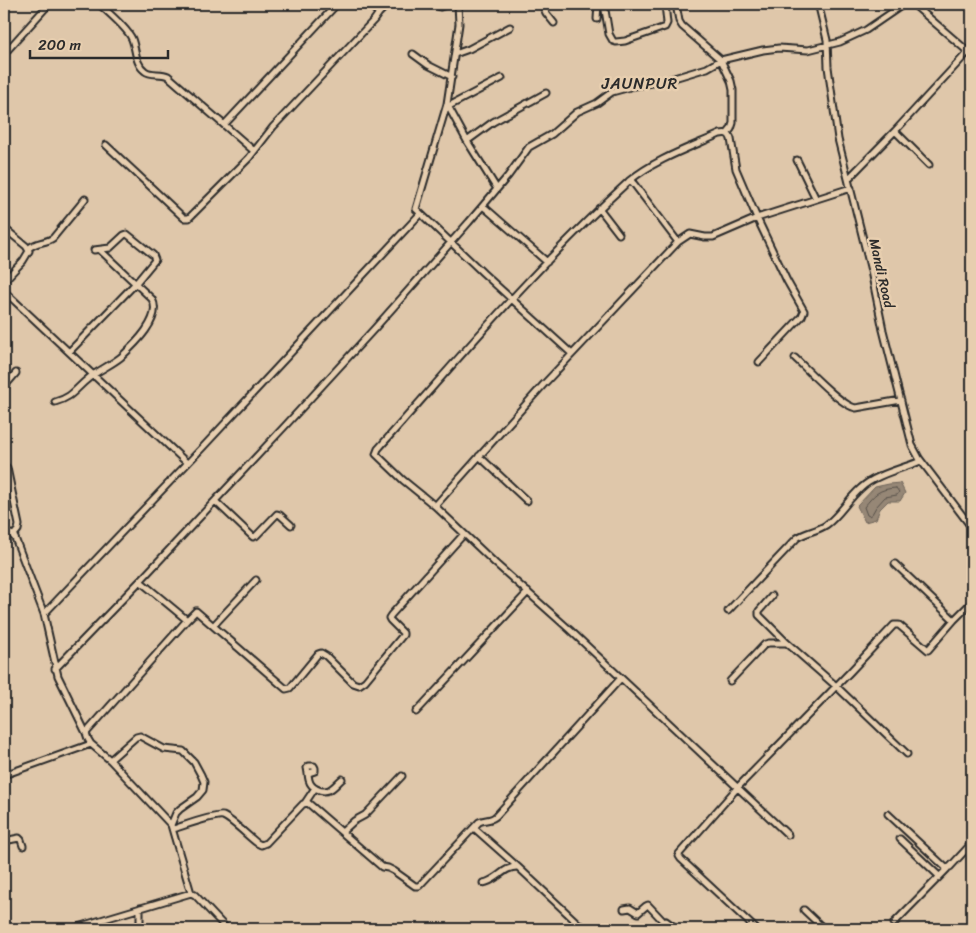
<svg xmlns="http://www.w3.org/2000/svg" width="976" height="933" font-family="Sriracha,sans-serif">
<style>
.water{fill:#968776;stroke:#6b6258}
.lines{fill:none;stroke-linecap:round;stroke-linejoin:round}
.shore{stroke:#565049;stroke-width:1}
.minor-casing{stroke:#2b2b2b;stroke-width:9}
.minor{stroke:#e7ceaf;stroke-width:5}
.labels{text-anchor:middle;stroke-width:5;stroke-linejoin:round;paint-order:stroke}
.street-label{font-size:14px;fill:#2b2b2b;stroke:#e7ceaf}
.quarter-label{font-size:16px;letter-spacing:1px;fill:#2b2b2b;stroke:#e7ceaf}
</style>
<rect width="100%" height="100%" fill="#dfc7aa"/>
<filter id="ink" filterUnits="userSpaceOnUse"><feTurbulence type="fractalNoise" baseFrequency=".02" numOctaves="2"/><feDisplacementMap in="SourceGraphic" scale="10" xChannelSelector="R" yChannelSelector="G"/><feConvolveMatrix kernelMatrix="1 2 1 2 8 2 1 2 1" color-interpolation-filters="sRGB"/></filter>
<g filter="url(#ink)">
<path class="water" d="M900,483L905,493L900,501H888L880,509L876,519L865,522L857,506L875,487L889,484Z"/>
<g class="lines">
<path class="shore" d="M896,488L899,492L897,495L885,497L876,507L872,514L869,516L867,515L864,507C875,494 878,489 896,488Z"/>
<defs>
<path id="minor" d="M99,4C107,11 128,29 132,39C136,49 135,64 145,71C151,76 161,72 168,76L254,151
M368,4L379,13L388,4
M435,4L440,7L449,4
M458,4L459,24L447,104L416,209L483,273L572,354
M542,4L546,13L554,23
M604,4L609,34L613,41L616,42L625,41L665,27L667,23L665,4
M676,4L679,21L682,26L721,60L731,81L733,90V123L731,129L727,134
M817,4L819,7L827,40L828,67L838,139L871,271L883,330L912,445L919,458L972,528
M913,4L972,55
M819,7L829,4
M597,19L598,4
M4,54L49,4
M413,54L428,65L452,77
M455,54L469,49L510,27
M447,104L467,141L497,189
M449,106L502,78
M224,125L337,4
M895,131L929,165
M467,141L493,122L546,93
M106,145L184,218H189L249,158L273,127L374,20L379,13
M797,160L816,199
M849,178L895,131L968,52
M629,181C656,159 689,148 720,134C726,133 729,133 731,139L736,169L757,218L787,281L804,311L802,316L759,362
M483,206L547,262
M599,208L619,234
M4,228L26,246L29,251L23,261L4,281
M678,242L634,184L631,181L628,182C538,264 459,358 378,449L376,454L403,480L435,506L495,563L570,630L788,835
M28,249C36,241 44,244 53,238L85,199
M4,291L187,463
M69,352L136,283L155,260L153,255L127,234L124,235L110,248L94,250
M795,358C807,369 841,406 856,408L901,400
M4,387L16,373
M55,402C73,397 75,389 89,378C99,370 111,365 121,357C134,345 163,318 152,299L100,250
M479,456L527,501
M4,465L7,468L19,525L18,530L13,536
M215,501L253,537L256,536L277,514L280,515L291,525
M435,506L544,384L678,242L690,234L705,237H713L757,218L851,188
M4,536L11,534L15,538L44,614L58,676L86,733L88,739L91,744L110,760L171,825L191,893
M895,564L954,620
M140,581L187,620
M772,596L759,611V615L787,643L836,686L907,754
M728,611L797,538C806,532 817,531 826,525C840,515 848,499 861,488C874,475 904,468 921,461
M44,614L203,447L420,214
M214,625L256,580
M55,669L140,581L285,426L375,328L469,222L508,176L529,147L552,134L577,112L597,103L612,92L634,86L664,81L707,68L721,60L763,50L779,48L808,50L840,42L866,30L904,4
M730,681L765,644L769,643H787
M416,712L528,592
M86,733L187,620L196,611L286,689L290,688L318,654L321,653L326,656L353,683L359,685L365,681L403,635V633L390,620L389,618L391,615L464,534
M110,760L136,737L140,736L164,749L183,751L194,762L201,775L204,782L203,790L197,797L180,809L176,813L171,825
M309,773L315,771V768L314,766H309L307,768C308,771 308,776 309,780C311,788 321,793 329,790C334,788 338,782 342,779
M4,775L91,744
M305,803L315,788
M888,814L946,868L950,867L972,843
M474,828L518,867L584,929
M173,829C183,826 215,814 223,816C231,819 249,837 257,843L261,845L266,843L303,804L308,803L382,867L388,868L394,871L415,886H419L479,822C485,819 491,821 496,816L621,678
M342,832L354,821L365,815L402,776
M900,839L939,876
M4,841L19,838L21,840L23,846
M483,883C497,881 504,866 518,867
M624,909L630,908L638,913L646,906L648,905L664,922
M804,910L824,929
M894,923L947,869
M71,929L191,893L195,895L227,929
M139,929L140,925V908
M657,929L666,921L677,929
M756,929L681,859L679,856V854L738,787L850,672L894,625H899L928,650L954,620L972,602"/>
</defs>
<use href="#minor" class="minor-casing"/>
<use href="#minor" class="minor"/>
</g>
</g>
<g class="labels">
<g class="street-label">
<text transform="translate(882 273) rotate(77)" y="5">Mandi Road</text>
</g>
<g class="quarter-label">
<text x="640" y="89">JAUNPUR</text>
</g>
</g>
<rect width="976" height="933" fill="none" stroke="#e7ceaf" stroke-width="20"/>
<rect x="10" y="10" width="956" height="913" fill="none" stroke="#2b2b2b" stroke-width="2" filter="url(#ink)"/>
<path d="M30 50v8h138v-8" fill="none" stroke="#2b2b2b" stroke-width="2.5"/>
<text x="38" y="50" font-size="15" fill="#2b2b2b" stroke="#e7ceaf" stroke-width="4" paint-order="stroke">200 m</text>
</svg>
